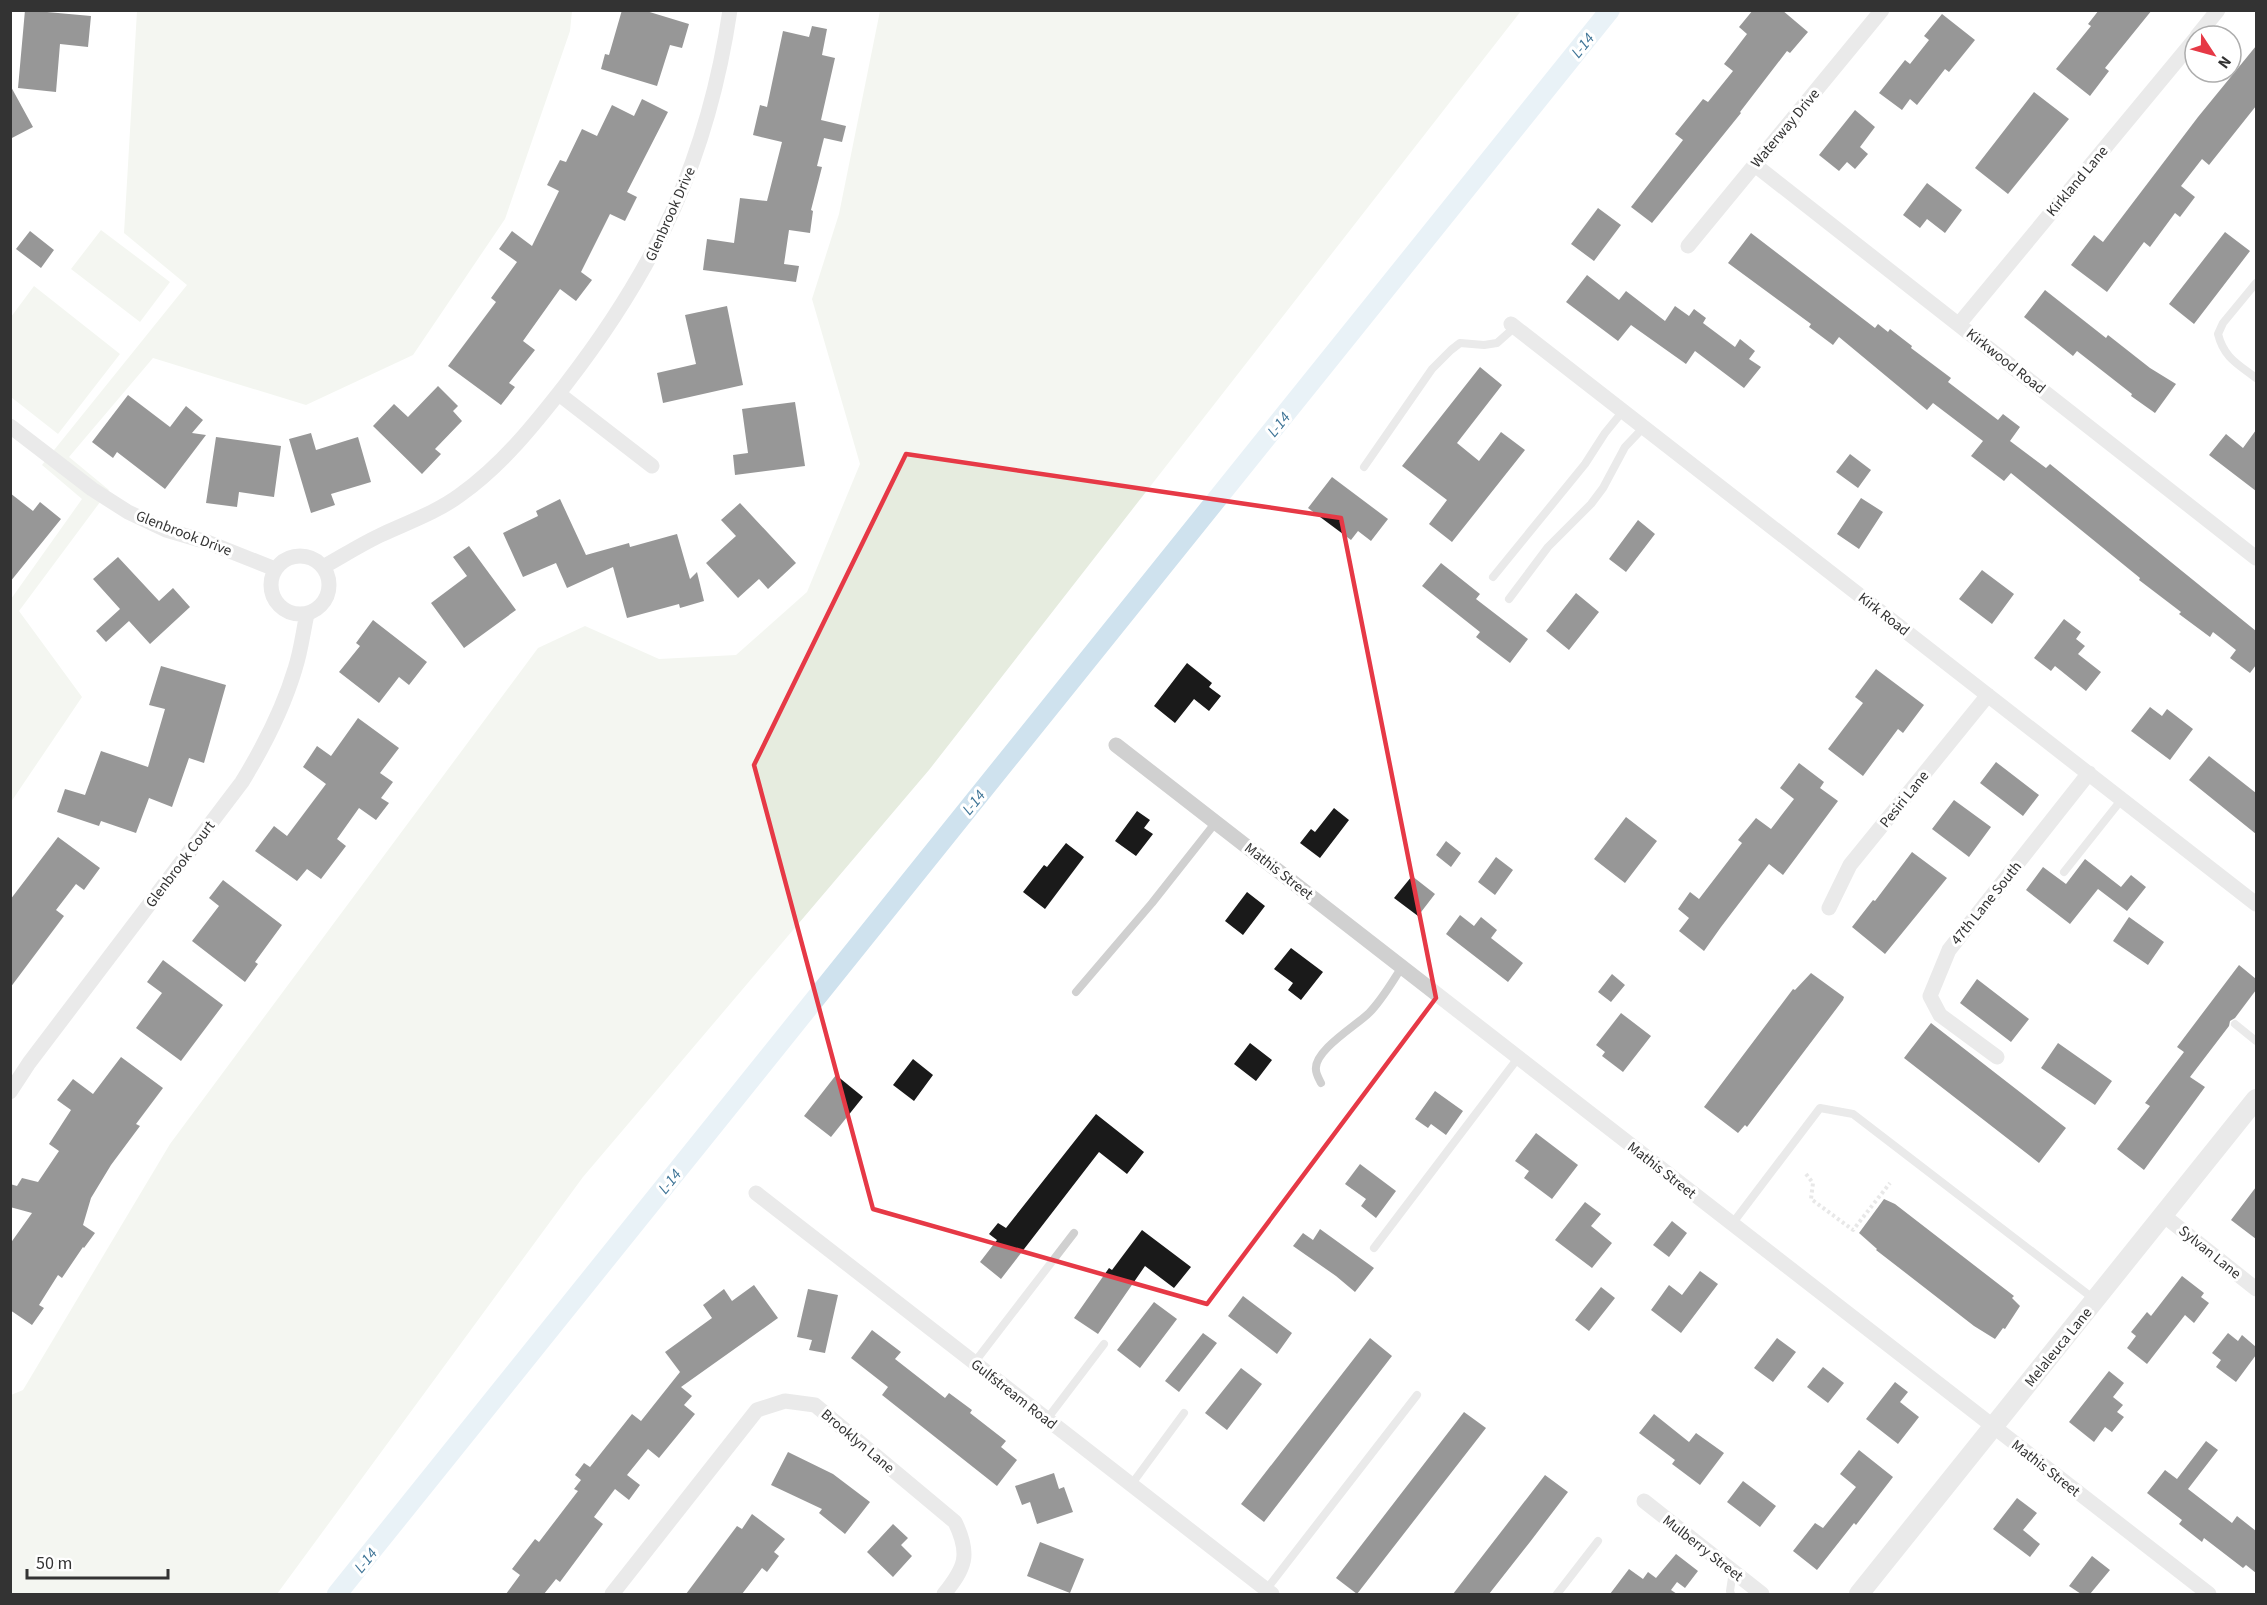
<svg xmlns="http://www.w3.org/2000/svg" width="2267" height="1605" font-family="'Source Sans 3',sans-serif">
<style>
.green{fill:#e6ecdf}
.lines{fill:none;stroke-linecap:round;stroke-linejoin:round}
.canal{stroke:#cfe2ee;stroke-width:20}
.building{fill:#1a1a1a}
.path{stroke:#cdcdcd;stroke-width:4;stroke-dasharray:3 3;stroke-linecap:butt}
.service{stroke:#d0d0d0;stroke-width:8}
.minor{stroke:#d0d0d0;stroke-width:15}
.tertiary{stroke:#d0d0d0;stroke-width:20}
.marked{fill:none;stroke:#e63946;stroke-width:4.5;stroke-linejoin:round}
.labels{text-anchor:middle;stroke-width:6;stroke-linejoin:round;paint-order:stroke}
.street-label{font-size:15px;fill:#333;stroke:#fff}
.water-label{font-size:16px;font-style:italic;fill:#3f7597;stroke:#fff}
</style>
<rect width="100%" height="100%" fill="#fff"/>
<path class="green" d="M137,11H572L570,31L505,219L413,355L306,405L153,358L69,457L109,490L19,611L82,697L11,802V599L82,499L42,465L187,285L124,233Z
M880,11H1521L929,770L583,1177L277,1594H11V1395L23,1390L170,1144L538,648L585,626L659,659L736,655L807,592L860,464L812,299L839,214Z
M101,230L170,282L140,322L71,269Z
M34,286L120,354L58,434L11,397V317Z"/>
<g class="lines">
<path class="canal" d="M337,1594L1610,10"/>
</g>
<path class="building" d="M25,10L91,16L88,47L60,44L56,92L18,88Z
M622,10H643L689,24L682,48L670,45L657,86L601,69L605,54L609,55Z
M1753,10H1782L1808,32L1790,53L1787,51L1740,112L1741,113L1652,223L1631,207L1683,140L1675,134L1703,99L1708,102L1733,71L1724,64L1747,34L1739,27Z
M2099,10H2152L2105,68L2109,71L2090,96L2056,69L2091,26L2088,24Z
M1942,14L1975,40L1949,72L1945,69L1917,105L1910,99L1902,110L1879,93L1905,60L1910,64L1929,40L1924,36Z
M812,26L827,29L822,55L835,58L821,120L846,126L842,142L824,138L817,166L822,167L811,210L813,211L810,233L789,230L784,264L799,266L796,282L703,270L707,239L734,243L740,198L767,201L782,142L753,135L760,105L767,107L783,31L809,37Z
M2256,46V106L2209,165L2202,159L2181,186L2195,197L2180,217L2175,213L2150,247L2144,242L2107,292L2071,265L2094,235L2103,242L2198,117Z
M10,85L33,127L10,139Z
M2034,92L2069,119L2008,194L1975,168Z
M642,99L668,112L627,192L637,197L625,221L610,214L581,272L592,280L576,301L560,289L523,341L535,350L509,383L515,387L501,405L448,366L496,302L491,298L517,262L499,249L512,231L532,246L559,191L547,185L560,160L566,162L582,129L597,136L612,105L634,116Z
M1855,110L1875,127L1860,147L1868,154L1855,169L1847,162L1839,171L1819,155Z
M1927,183L1962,210L1945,233L1927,219L1920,228L1903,215Z
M1598,208L1621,225L1594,261L1571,244Z
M30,231L54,250L41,268L16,249Z
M2225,232L2250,251L2194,324L2169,304Z
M1751,233L1875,328L1878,324L1888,332L1890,329L1912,346L1911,348L1951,378L1948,382L1998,420L2003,414L2020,427L2010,441L2046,468L2050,464L2256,631V665L2250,673L2230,658L2236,650L2213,632L2210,637L2179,614L2181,612L2139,580L2140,578L2011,473L2004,481L1971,456L1983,441L1933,403L1927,410L1839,337L1833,345L1809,327L1811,324L1728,263Z
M1587,275L1619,300L1626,291L1665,321L1675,306L1689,316L1694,309L1706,318L1703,323L1735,347L1740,339L1755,351L1749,359L1761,367L1744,388L1695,351L1686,364L1631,325L1618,341L1566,302Z
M2045,290L2106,338L2108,335L2150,368L2176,384L2155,413L2131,396L2132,394L2077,351L2073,356L2024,317Z
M727,306L743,385L663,403L657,373L696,364L685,315Z
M1480,367L1502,385L1457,443L1479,461L1501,432L1525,450L1452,542L1429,524L1447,500L1402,466Z
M438,386L458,406L453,411L462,421L435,449L441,454L422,474L373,426L394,404L408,417Z
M128,395L170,427L186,406L203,420L192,433L206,435L165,489L117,452L113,458L92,442Z
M795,402L805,466L735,475L733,455L748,453L742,409Z
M2256,430V491L2209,455L2226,434L2243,448Z
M311,433L316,450L358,437L371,482L331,494L335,505L311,513L289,439Z
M216,437L281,446L274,497L239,492L237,507L206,503Z
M1850,454L1871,470L1858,488L1836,472Z
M1332,477L1388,519L1371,541L1358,531L1351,540L1308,508Z
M10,493L33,511L40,502L61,519L10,582Z
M1861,498L1883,512L1859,549L1837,534Z
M560,499L586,555L629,543L630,547L677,534L690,579L697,572L704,601L680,608L679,604L627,618L613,567L567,588L556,563L523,577L503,533L538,516L536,511Z
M740,503L796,563L768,589L759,579L738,598L706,563L736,536L721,520Z
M1638,520L1655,534L1626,572L1609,559Z
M469,546L516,610L464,648L431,603L467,576L453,557Z
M118,557L159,601L173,588L190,607L150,644L129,621L106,642L96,631L120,609L93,579Z
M1441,563L1480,594L1476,599L1528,639L1510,663L1476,637L1480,632L1422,586Z
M1982,570L2014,594L1992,624L1959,599Z
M1576,593L1599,612L1569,650L1546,631Z
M2064,619L2081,632L2076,639L2085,646L2078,654L2101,672L2086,691L2055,666L2051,671L2034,658Z
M373,620L427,662L409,685L399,677L379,703L339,672L360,646L356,643Z
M1187,663L1212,683L1209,687L1221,696L1209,711L1194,699L1175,723L1154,706Z
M161,666L226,685L204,763L189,758L172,807L149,798L136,833L101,821L99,826L57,812L65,789L85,795L101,751L148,767L165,709L149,705Z
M1876,669L1924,705L1903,733L1898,729L1863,776L1828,749L1863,703L1855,697Z
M2150,707L2162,716L2167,709L2193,729L2170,760L2131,731Z
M358,718L399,748L380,773L393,782L381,798L389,803L376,820L359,808L337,839L346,846L321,879L307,869L297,881L255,851L274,826L287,836L326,784L303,767L317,746L331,756Z
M2209,756L2256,793V834L2189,780Z
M1996,762L2039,795L2023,816L1980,783Z
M1799,763L1824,782L1820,788L1838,801L1783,875L1769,864L1721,927L1704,951L1679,931L1689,918L1678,909L1690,892L1699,899L1742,843L1738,840L1756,818L1771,829L1794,799L1780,788Z
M1954,800L1991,827L1969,857L1932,829Z
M1334,808L1349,820L1320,858L1300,843L1311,829L1315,832Z
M1137,811L1150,820L1144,828L1153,834L1136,856L1115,841Z
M1626,817L1657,841L1625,883L1594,859Z
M58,837L100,868L84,890L76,884L56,910L64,916L10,988V900Z
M1446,841L1461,853L1451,867L1436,855Z
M1066,843L1084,857L1045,909L1023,892L1044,865L1047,867Z
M1912,852L1947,878L1885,954L1852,927L1873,900L1875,901Z
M1496,857L1513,870L1495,895L1478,882Z
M2085,859L2121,887L2131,875L2146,887L2127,911L2098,889L2070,924L2026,890L2043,867L2066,884Z
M1412,876L1435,894L1418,916L1394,898Z
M223,880L282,925L255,962L258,964L245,982L192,941L219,906L209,898Z
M1247,892L1265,906L1243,935L1225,921Z
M1460,915L1474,926L1481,917L1497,930L1491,938L1523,963L1508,982L1446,934Z
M2129,917L2164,942L2148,965L2113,941Z
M1291,948L1323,972L1301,1000L1288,990L1293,983L1274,969Z
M163,960L223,1005L181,1061L136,1028L162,993L147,982Z
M2239,965L2256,979V990L2235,1018L2230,1021L2229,1026L2190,1077L2205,1087L2144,1170L2117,1149L2150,1106L2145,1103L2184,1052L2177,1047Z
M1811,973L1844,997L1843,1000L1747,1127L1745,1125L1738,1133L1704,1107L1793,989L1795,990Z
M1612,974L1625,985L1611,1002L1598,992Z
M1977,979L2029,1019L2011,1042L1960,1003Z
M1621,1013L1651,1036L1623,1072L1602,1056L1605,1052L1596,1045Z
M1931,1023L2066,1128L2039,1163L1904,1058Z
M1250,1043L1272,1060L1256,1081L1234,1064Z
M2058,1043L2112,1081L2095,1105L2041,1068Z
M121,1057L163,1088L136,1124L140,1126L111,1165L91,1198L83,1225L95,1233L84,1248L83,1247L62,1278L58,1275L39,1305L44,1308L32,1325L10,1310V1244L32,1213L10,1207V1184L17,1186L22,1178L38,1182L59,1151L49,1144L71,1110L57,1100L73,1079L93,1094Z
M913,1059L933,1075L914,1101L893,1085Z
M836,1075L863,1097L831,1137L804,1116Z
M1435,1091L1463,1111L1446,1135L1431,1124L1428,1128L1415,1119Z
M1096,1114L1144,1152L1127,1174L1099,1152L1001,1279L980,1262L997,1240L989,1234L998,1223L1006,1228Z
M1536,1133L1578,1165L1552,1199L1524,1178L1529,1171L1515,1161Z
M1360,1164L1396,1191L1376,1218L1361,1206L1366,1199L1345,1184Z
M2256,1187V1239L2231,1220Z
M1884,1199L1895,1204L2014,1296L2012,1298L2020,1306L2005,1329L2003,1328L1995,1339L1974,1326L1898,1267L1876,1250L1877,1249L1859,1233Z
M1585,1202L1601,1214L1591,1226L1612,1243L1592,1268L1555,1240Z
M1672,1221L1687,1233L1669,1257L1653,1245Z
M1320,1229L1374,1268L1355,1292L1336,1276L1293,1246L1303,1233L1313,1240Z
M1142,1230L1191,1267L1174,1288L1145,1266L1098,1334L1074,1318L1109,1268L1112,1270Z
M1700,1271L1718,1284L1681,1333L1651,1310L1669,1285L1682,1295Z
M2182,1276L2204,1293L2201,1297L2209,1303L2194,1323L2185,1315L2147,1364L2127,1348L2136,1336L2131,1332L2147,1312L2151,1316Z
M754,1285L778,1318L681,1387L692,1396L684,1405L695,1414L659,1458L648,1449L627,1475L640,1485L629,1500L615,1489L594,1517L603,1524L560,1582L556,1579L544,1594H506L520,1575L512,1569L535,1539L539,1542L578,1491L574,1489L581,1480L575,1475L584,1463L590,1467L632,1414L641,1421L680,1372L665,1352L712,1318L703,1305L724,1289L732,1301Z
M1601,1287L1615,1298L1589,1331L1575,1320Z
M808,1289L838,1295L825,1353L809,1350L812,1340L797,1337Z
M1243,1296L1292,1333L1277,1354L1228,1316Z
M1154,1302L1177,1319L1140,1368L1117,1350Z
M872,1330L901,1352L895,1359L945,1398L949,1393L972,1410L970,1413L1006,1441L1001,1447L1017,1460L997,1486L882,1395L888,1387L851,1358Z
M1203,1333L1217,1343L1179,1392L1165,1381Z
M2228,1333L2238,1341L2242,1335L2256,1347V1355L2236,1382L2216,1367L2221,1360L2212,1353Z
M1370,1338L1392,1356L1264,1522L1241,1504Z
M1777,1338L1796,1352L1773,1382L1754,1368Z
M1823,1367L1844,1383L1828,1403L1807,1387Z
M1241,1368L1262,1384L1227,1430L1205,1413Z
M2109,1371L2124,1383L2113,1397L2123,1405L2117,1412L2124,1417L2112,1432L2105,1427L2094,1442L2069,1422Z
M1895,1382L1908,1392L1900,1402L1919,1417L1898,1444L1866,1419Z
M1464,1412L1486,1428L1357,1594L1336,1578Z
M1654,1414L1689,1442L1696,1433L1724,1453L1700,1485L1672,1464L1675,1460L1639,1433Z
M2206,1441L2218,1450L2188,1489L2232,1523L2237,1516L2256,1531V1573L2246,1565L2243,1568L2204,1538L2202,1542L2179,1524L2182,1520L2147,1493L2165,1470L2177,1479Z
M1859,1450L1893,1477L1856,1525L1854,1523L1817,1570L1793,1551L1815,1523L1823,1528L1856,1487L1840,1474Z
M788,1452L833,1474L870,1502L845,1534L819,1513L822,1509L771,1485Z
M1054,1473L1059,1489L1064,1487L1073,1512L1037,1524L1030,1502L1022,1505L1015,1486Z
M1545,1475L1568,1492L1530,1542L1489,1594H1453Z
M1743,1481L1776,1506L1760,1527L1727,1502Z
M2017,1498L2037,1513L2023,1530L2040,1544L2030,1557L1993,1529Z
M752,1514L785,1539L774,1552L779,1556L767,1572L762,1568L742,1594H686L737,1526L742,1529Z
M893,1524L908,1538L901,1545L912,1556L893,1577L867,1552Z
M1040,1542L1084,1559L1070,1593L1027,1576Z
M1676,1554L1698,1571L1685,1588L1677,1582L1671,1590L1677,1594H1610L1629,1569L1643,1579L1648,1572L1656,1578Z
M2092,1556L2110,1570L2090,1594H2081L2069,1586Z"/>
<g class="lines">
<path class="path" d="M1806,1174L1813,1183L1811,1199L1853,1230L1890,1183"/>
<path class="service" d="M2256,283L2223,323L2218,334C2224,358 2238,364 2256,378
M1364,467L1432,369L1451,350L1460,343L1484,345L1497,343L1515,327
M1493,577L1585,464L1605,433L1623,411
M1509,599L1548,547L1591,504L1603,488L1625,447L1644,427
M2064,872L2122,799
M1076,992L1152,903L1216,822
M2235,1024L2256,1041
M1321,1083C1319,1079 1316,1074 1316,1070C1313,1051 1357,1025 1369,1013C1382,1000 1392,982 1402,967
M1732,1224L1820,1108L1853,1114L2094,1299
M1374,1248L1518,1058
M974,1363L1074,1233
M1047,1419L1104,1344
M1131,1485L1184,1413
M1266,1590L1417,1395
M1557,1594L1598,1541
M1731,1594L1730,1591L1733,1571"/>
<path class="minor" d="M2197,36L2218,10
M1755,165L2256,558
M1688,246L1882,10
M1511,324L2256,904
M1959,324L2195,39
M559,394L652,466
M10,426L92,489L128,512L166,530L207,542L275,569
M271 585a29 29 0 1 1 58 0a29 29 0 1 1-58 0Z
M323,567C343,556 363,543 383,534C409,522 437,512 460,495C503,464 534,425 566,384C657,266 708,158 730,10
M1116,745L2209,1594
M1829,908L1850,865L1988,695
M1997,1057L1940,1015L1930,996L1949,950L2089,773
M10,1092L29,1063L242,782C264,746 283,709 295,669C301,651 303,632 307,614
M756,1193L1272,1594
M2163,1215L2256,1289
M1644,1501L1762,1594
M612,1594L757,1410L785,1401L815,1405L955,1522C971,1555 965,1568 944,1594"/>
<path class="tertiary" d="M1859,1594L2256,1099"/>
</g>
<path d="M0 0H2267V1605H0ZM906,454L1341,518L1436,998L1207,1304L873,1209L754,765Z" fill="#fff" fill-opacity=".55" fill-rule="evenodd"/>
<path class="marked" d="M906,454L1341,518L1436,998L1207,1304L873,1209L754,765Z"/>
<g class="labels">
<g class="street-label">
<text transform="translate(1785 128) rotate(-50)" y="5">Waterway Drive</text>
<text transform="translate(2077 181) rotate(-50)" y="5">Kirkland Lane</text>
<text transform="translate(670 214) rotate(-66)" y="5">Glenbrook Drive</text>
<text transform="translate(2006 361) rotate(38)" y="5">Kirkwood Road</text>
<text transform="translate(184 533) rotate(21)" y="5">Glenbrook Drive</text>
<text transform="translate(1884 614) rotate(38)" y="5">Kirk Road</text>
<text transform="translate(1904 799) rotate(-51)" y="5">Pesiri Lane</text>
<text transform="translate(180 864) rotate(-53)" y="5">Glenbrook Court</text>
<text transform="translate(1279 871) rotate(38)" y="5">Mathis Street</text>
<text transform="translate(1986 903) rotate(-51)" y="5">47th Lane South</text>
<text transform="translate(1662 1170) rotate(38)" y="5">Mathis Street</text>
<text transform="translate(2210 1252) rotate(39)" y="5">Sylvan Lane</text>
<text transform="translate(2058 1347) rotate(-51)" y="5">Melaleuca Lane</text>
<text transform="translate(1014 1394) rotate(38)" y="5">Gulfstream Road</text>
<text transform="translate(858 1441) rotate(40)" y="5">Brooklyn Lane</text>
<text transform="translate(2046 1468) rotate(38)" y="5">Mathis Street</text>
<text transform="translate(1703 1548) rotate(38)" y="5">Mulberry Street</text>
</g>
<g class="water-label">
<text transform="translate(1582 45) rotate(-51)" y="6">L-14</text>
<text transform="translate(1278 424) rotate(-51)" y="6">L-14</text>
<text transform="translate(973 802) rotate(-51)" y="6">L-14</text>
<text transform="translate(669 1181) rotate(-51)" y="6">L-14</text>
<text transform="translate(365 1560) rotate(-51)" y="6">L-14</text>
</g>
</g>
<rect width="2267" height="1605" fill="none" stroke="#333333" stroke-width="24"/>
<g transform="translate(2213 54) rotate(126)"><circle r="28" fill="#ffffff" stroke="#adadad" stroke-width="1.5"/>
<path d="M0-4.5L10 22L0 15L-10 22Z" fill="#e63946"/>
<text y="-9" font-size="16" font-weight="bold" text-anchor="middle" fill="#333333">N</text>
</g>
<path d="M27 1569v9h141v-9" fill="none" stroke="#333333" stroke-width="3"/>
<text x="36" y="1569" font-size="18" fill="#333333" stroke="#ffffff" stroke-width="4.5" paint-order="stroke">50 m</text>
</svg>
